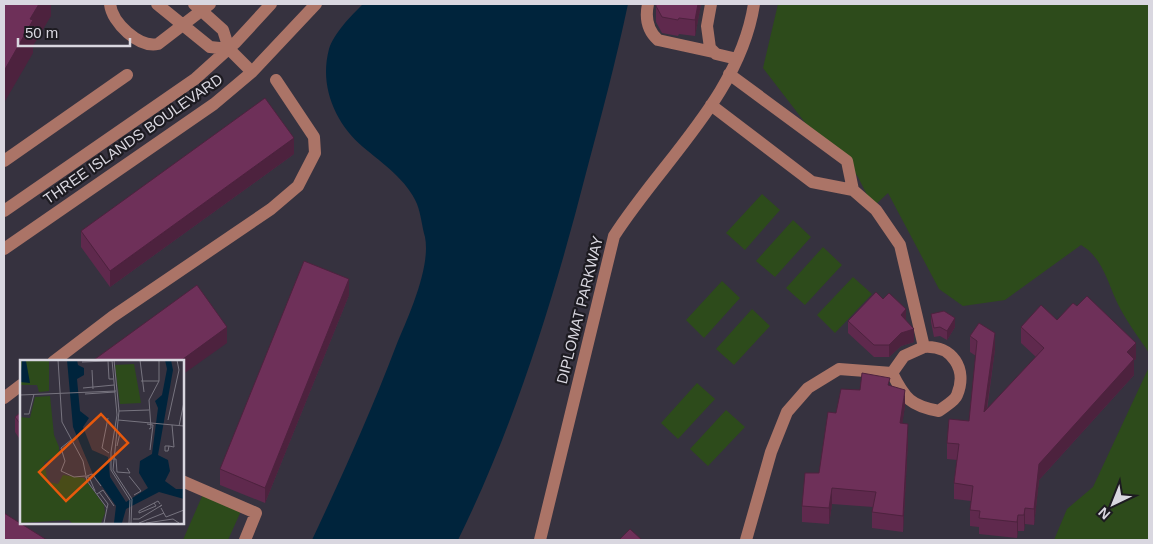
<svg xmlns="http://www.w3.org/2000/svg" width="1153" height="544" font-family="Arial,sans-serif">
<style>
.green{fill:#2d4b1b}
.water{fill:#00243c}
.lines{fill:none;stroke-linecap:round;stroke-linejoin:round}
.minor{stroke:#ab7467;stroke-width:12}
.wall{fill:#5f294d}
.shaded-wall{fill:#4d223e}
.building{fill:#6e3059;stroke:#4d223e}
.labels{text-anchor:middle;stroke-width:4.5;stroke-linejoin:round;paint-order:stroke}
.street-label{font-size:15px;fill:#d9d7e0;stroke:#1d1b21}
.inset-road{fill:none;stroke:#77747f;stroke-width:1}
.view{fill:#e8590c;fill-opacity:0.15;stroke:#e8590c;stroke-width:2.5}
.inset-edge{fill:none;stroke:#d9d7e0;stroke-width:2.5}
</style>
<rect width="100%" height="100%" fill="#36323f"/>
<path class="green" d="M778,4H1149V353C1140,339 1129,325 1121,310C1108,287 1105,259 1081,245L1005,300L963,306L939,289L888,193L873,207L858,177L835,145L813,133L763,68Z
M762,194L780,210L745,250L726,233Z
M793,220L811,237L775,277L756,261Z
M823,247L842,265L805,305L786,288Z
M853,277L872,294L835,333L817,315Z
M722,281L740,298L704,338L686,320Z
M752,309L770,326L734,365L716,349Z
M1149,367V540H1054L1067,509L1093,487Z
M697,383L715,399L678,439L661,423Z
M726,410L745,427L708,466L690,449Z
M203,494L241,511L228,540H183Z"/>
<path class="water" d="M363,4H628C616,61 601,117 586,173C554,298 515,424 458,540H312C342,476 371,412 396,346C408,317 431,268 425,237C422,227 421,214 417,204C407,180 382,163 363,147C335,123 319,86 329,49C334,33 351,16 363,4Z"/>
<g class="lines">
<path class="minor" d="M110,4C112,23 139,48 158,44L210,4
M157,4L210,47L229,49
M194,4L223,30L229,49L252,72
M648,4C645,18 647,30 658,40L713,52
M711,4L707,26L710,48L716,54L737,59
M729,74L847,161L853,190
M711,105L812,182L853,190L876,210L900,245L924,347L904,356L892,373L839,369L808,388L787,412L771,452L746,540
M4,161L127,75
M4,211L195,79L236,42L271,4
M4,249L214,104L252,72L316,4
M53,362L112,317L271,209L298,186L315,153L314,137L276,80
M892,373C905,399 911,406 939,411C945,406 955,401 957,395C968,369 952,345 924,347
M4,398L21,385
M182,481L256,513L245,540
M540,540L614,236C662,161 740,95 754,4"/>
</g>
<path class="wall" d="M656,4H701L695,36L679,34L678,36L662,33L656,22Z
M294,154L110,287L81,247V231Z
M349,295L265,503L220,485V469Z
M931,314L955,327L947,340L940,336L934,337L931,322Z
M906,320L914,342L901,346L889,357H874L848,333V321Z
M1057,320L1136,359L1134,360V375L1039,480L1034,525L1025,524L1024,531H1018L1017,538L979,534V527L970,526V510L971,501L954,499V483L957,460L947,459V443L969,421L976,356L970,352V336L995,349L987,410L1036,357L1021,343V327Z
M890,386L905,406L902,423L908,440L903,532L872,528V512L873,507L832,504L829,524L802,522V506L819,473L836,413L860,390Z
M21,412V441L15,432V417Z"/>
<path class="shaded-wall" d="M39,4H51V16L33,46V53L4,103V71L30,19Z
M698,4H701L695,36V20Z
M294,138V154L110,287V271Z
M349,279V295L265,503V488Z
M906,309V322L901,315Z
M955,318V327L947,340V331Z
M227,327V343L182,375V362H179Z
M914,329V342L901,346L889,357V345L901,333Z
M995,333V349L984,428V412Z
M1136,343V359L1134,360V375L1039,480L1034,525V509L1039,464L1127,352Z
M905,390V406L900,439V423Z
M908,424V440L903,532V516Z
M832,488V504L829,524V508Z
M1025,508V524L1024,531V515Z
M1018,515V531L1017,538V522Z"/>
<path class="building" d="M4,4H39L30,19L33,20L4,71Z
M656,4H698L695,20L679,18L678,20L662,17L656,6Z
M265,98L294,138L110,271L81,231Z
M304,261L349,279L265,488L220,469Z
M197,285L227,327L179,362H91Z
M876,292L883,299L889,293L906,309L901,315L914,329L901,333L889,345H874L848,321Z
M1087,296L1136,343L1127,352L1134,359L1039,464L1034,509L1025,508L1024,515H1018L1017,522L979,518L980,511L970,510L973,486L954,483L959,444L947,443L949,419L969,421L977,341L970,336L979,323L995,333L984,412L1044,348L1021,327L1041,305L1057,320L1073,303L1077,306Z
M944,311L955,318L947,331L940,327L934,328L931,314Z
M862,373L890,378L888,385L905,390L900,423L908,424L903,516L872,512L876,492L832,488L829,508L802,506L805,473H819L828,412L836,413L841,389L860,390Z
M21,412V425L15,417Z
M4,513L47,540H4Z
M630,529L642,540H619Z"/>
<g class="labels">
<g class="street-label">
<text transform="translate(133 139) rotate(-35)" y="5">THREE ISLANDS BOULEVARD</text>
<text transform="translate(580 310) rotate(-76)" y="5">DIPLOMAT PARKWAY</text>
</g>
</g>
<g transform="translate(20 360)">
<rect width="164" height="164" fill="#36323f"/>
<path d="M0,0H29V31L19,32L17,25H0ZM114,4L121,43L100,44L95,5ZM30,36L34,75L39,87V93L24,103L28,122L38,124L43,115L64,118L84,145L85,153L81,163H52L49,160L0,163V57L10,58L15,37Z" fill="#2d4b1b"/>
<path d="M2,0L6,1L10,23L0,22ZM47,0H57L58,5L64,8V15L57,19L60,51L69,58L63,67L72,90L88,97L90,117L106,142L128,128L119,113L120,101L132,94L138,48L135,41L142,35L147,9L145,0H151L153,10L138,95L148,100L150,111L145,121L156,129H164V139L139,132L106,149L102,163H94L96,146L72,112L53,67Z" fill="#00243c"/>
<path class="inset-road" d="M38,0L42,62L63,101L67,121L87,148L84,163M92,0L97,55L91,92V110L110,140L109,163M94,0L99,51L93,110L112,139L111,163M120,0L124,32M92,1H88L89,19H93M62,2L88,1M72,10L73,29M121,21H139M63,28L94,25M65,34L95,32M0,35L96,31M99,51L129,50M4,54H9L14,34M88,58L82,88L89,93M98,60L164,66M148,60L159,10L157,0M127,64L133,65L130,90M159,66L164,42M129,69L131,68L129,40L139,21V0M97,72L100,73L97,86M51,80L41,88L45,101L41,111L54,117L65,116M145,86H149L148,91H145ZM149,86L154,87L152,65M92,99H96L97,112L110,113L107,108M67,116L72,114L81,126M109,116L121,131L114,135M65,117H69L75,131M79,132L88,144L87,148M77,134L83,130L94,146M134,143L136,146L119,153V151L138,141L140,144M141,148L146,157L164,150M113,159H119L142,145L139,147M119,163L144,153M126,163L153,159L159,163"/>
<path class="view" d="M81,54L108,83L46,141L19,112Z"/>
<rect width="164" height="164" class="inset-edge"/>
</g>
<rect width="1153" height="544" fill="none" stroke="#d9d7e0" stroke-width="10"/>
<g transform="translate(1113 504) rotate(223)" stroke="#1d1b21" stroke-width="4" paint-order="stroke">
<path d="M0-4L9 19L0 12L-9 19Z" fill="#d9d7e0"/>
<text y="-8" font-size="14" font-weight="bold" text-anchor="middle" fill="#d9d7e0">N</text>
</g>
<path d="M18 38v8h112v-8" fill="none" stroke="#d9d7e0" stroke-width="2.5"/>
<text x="25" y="38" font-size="15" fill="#d9d7e0" stroke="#1d1b21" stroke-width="4" paint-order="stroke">50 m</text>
</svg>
